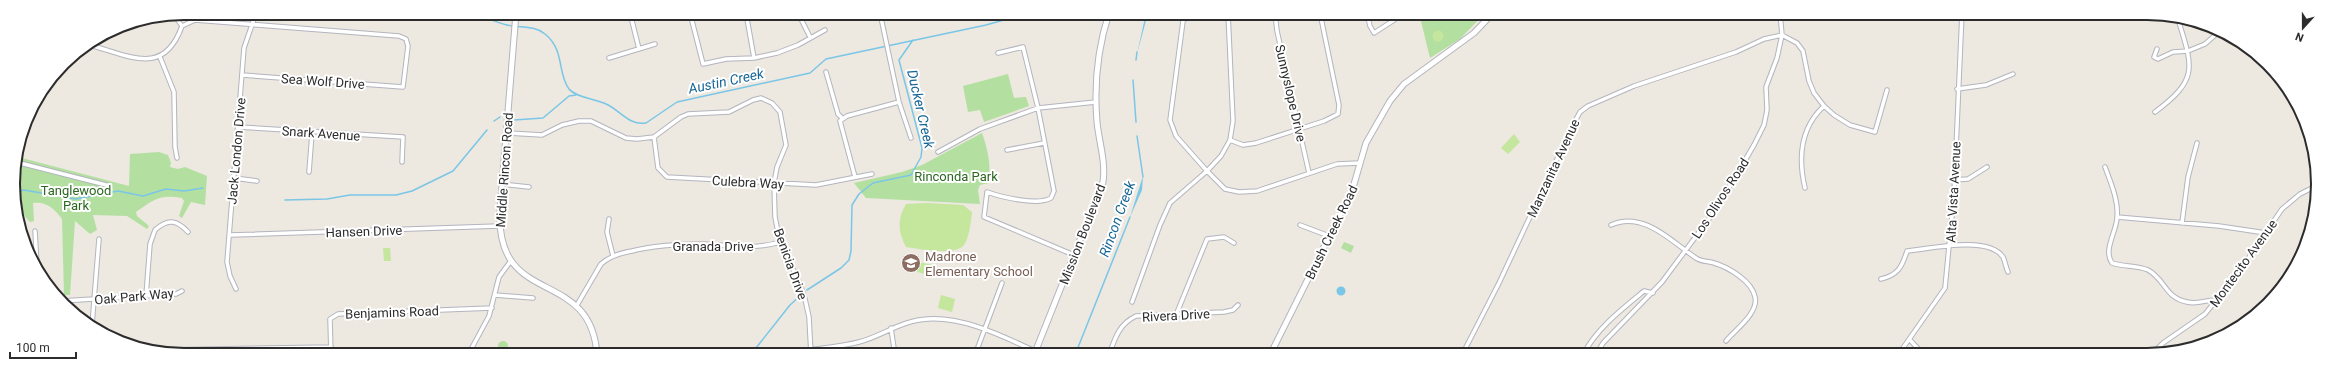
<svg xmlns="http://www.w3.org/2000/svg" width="2331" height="368" font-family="Roboto,sans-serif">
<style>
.green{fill:#b3e0a0}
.pitch{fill:#c4e69d}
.water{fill:#7ac6e7}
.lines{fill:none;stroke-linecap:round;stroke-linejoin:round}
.stream{stroke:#7ac6e7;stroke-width:1.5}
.street-casing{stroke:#b3b5bf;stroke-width:5.5}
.secondary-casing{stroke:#b3b5bf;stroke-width:7}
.street{stroke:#fff;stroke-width:3.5}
.secondary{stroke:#fff;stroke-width:5}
.labels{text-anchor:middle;stroke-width:4;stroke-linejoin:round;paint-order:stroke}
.street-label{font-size:13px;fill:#2c2c2c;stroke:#fff}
.park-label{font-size:13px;fill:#2b6620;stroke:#fff}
.education-label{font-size:13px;fill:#785e54;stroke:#fff;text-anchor:start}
.water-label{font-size:14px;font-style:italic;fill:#166596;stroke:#fff}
.rim{fill:none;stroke:#2c2c2c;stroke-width:2}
</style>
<rect width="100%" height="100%" fill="#ede8e0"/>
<path class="green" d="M1419,13H1485L1460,39L1430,58Z
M1008,74L1014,98L1026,97L1029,106L984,122L980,110L968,112L963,86Z
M982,133C988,150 991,165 989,183L980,185L978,190L980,204L866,198L854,183L902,172L922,165Z
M159,152L168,155L171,163L170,167L178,169L185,167L207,176L205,205L191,202L182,218L179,216L184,201L182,198C160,194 154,199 136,212L137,216L149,226L147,229L127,216L93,215L97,230L90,234L75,221L70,295H64L62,219C55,209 46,201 33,203L34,221L30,222L18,209L13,173L18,157L129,186L130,154Z
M1344,242L1354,246L1351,253L1341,248Z
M498 346a5 5 0 1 1 10 0a5 5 0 1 1-10 0Z"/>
<path class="pitch" d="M1432.5 36a5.5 5.5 0 1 1 11 0a5.5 5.5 0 1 1-11 0Z
M1514,134L1520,142L1508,154L1501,148Z
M927,203L963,205L972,212C971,222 969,238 964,245C956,256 918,249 906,247C898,232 897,219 906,204Z
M383,248H390L391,261H384Z
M919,262L933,265L930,275L917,272Z
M941,295L955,299L952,312L938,308Z"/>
<path class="water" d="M1146,13H1148L1137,54Z
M1143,177L1142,190L1130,217L1142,179Z
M1336.5 291a4.5 4.5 0 1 1 9 0a4.5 4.5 0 1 1-9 0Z"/>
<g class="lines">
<path class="stream" d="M472,13C484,17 495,22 507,25C520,28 534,25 545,34C565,50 557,73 569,89C577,98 596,99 606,104C620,110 629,126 646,123L677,102L810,73L826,59L986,25L1029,13
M1136,60L1137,52
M1133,80L1136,122
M514,120L543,118L569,96L576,95
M494,121L500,117
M1137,136L1143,177
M16,192L24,190L76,199L118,191L143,196L166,189L184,191L203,188
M285,200L327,199L350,195H396L412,191L453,171L487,130
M807,290L841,268L849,260L851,251L852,205L859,194L873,183L911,175L921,157L922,148L899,60L913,40
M756,348L790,305L799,297
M1075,355L1130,217"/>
<defs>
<path id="street" d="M630,13L639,49
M690,13L703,64L726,59L754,58L777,53L798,45L825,30
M746,13L754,58
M798,13L810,37
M880,13L899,102L911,138
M1208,13L1191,14L1183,21L1170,120L1176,136L1207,171L1225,189L1239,192L1257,191L1337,164L1360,163
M1275,13L1277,31L1309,173
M1367,13L1370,26L1374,33L1405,13
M181,14L194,20
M174,15L182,26
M2038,18L2039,13
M90,45C130,56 164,77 182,26L195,20L399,36L406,39L408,46L403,87L242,75
M2157,49L2154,57L2158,59L2173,52L2188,51L2205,44L2221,30
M998,53L1023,47L1038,108L1054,191L1051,198C1038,206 1001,197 987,192L984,217L1074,255
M160,57L174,92L175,147L177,158
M609,58L655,44
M826,72L838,114L842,118
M1957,89L1986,85L2013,74
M2155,112C2199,79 2193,68 2178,19
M238,127L403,137L402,162
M506,133L542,135L562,125L579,121H591L626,138L637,139L654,137L681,117L688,114L729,112L753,100L761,98L772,103L780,112L786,145L777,167L774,183L775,217L780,242L800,284L805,299L809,317L811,355
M654,137L658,168L667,177L816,185L872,174
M1230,140L1243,145L1256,143L1324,121L1338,114L1339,105L1320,13
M1007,150L1044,143
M938,152L980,129L1038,108L1096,102
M16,162L110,186
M2105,167C2111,183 2119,202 2117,218C2116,233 2103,250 2112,263C2123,267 2136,265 2148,270C2165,279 2165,298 2187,302C2198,305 2207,299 2218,300
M309,172L312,133
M855,177L840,121L847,116L899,102
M234,178L257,181
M1953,180L1968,179L1987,167
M501,184L529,187
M1805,188C1798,158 1800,128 1824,106
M2117,217L2219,226L2266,233
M609,219L607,232L613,256
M2182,223L2188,177L2197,143
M1300,225L1329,236
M1611,225C1643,210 1672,242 1696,258C1701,262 1709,261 1714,263C1728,267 1752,281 1755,297C1759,313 1735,330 1726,341
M35,231L37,264
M230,235L499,226
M1881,279C1898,275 1902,267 1907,251C1929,249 1988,235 2003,257C2005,261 2006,268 2008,272
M236,289L230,276L227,262L244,48L256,13
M495,295L533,298
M146,296L150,244L155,230C168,218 177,220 188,232
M61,301L176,294L182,291
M1132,302L1160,225L1170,203L1207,171L1221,156L1230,140L1233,121L1228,13
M577,305L601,264C610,256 620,253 632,251C655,245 680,244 704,244C730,245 755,250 780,242
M1176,315L1207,239L1224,237L1234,243
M92,325L99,239
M891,328L895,355
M1910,340L1924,355
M154,350L331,347
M1110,352L1116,355
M331,355L330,319L338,314L492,308
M468,355L489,316L499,277L510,262
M758,355C792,351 826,350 859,342C882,336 902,320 928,319C965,317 1002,336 1035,351
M975,355L1002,283
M1109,355C1115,338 1119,324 1136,316L1224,312L1233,310L1238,305
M1462,355L1499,283L1573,125L1580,112L1588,106L1634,86L1736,52L1764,39L1782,35L1797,43L1803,51L1809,81L1814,93L1824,106L1834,115L1850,125L1875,132L1887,90
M1583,355C1596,329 1622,309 1644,291L1653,293
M1596,355L1603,343L1662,282L1717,208L1754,145L1764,125L1767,110L1766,87L1777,58L1782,35L1780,13
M1898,355L1945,288L1954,194L1962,13
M2151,355L2163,343L2205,314L2241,269L2282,209L2300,194L2316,186"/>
<path id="secondary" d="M516,13L500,210C495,310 591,265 597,355
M1034,355L1103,182C1106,162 1099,142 1097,122C1094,86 1098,47 1109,13
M1270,355L1352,191L1366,143L1390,101L1404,84L1474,33L1493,13"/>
</defs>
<use href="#street" class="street-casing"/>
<use href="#secondary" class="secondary-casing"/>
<use href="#street" class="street"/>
<use href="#secondary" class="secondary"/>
</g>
<defs>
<symbol id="school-disc" viewBox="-11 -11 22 22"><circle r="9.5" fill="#8d6e63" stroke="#fff"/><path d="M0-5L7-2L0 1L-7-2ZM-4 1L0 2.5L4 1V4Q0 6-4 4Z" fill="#fff"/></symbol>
</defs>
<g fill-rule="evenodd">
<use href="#school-disc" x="900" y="252" width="22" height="22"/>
</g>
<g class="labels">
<g class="street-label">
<text transform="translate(323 81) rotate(4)" y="5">Sea Wolf Drive</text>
<text transform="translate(1291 93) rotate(77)" y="5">Sunnyslope Drive</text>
<text transform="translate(321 133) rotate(4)" y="5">Snark Avenue</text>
<text transform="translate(236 151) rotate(-85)" y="5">Jack London Drive</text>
<text transform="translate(1553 168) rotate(-65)" y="5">Manzanita Avenue</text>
<text transform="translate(504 170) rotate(-86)" y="5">Middle Rincon Road</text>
<text transform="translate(748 182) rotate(3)" y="5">Culebra Way</text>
<text transform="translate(1953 192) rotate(-87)" y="5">Alta Vista Avenue</text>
<text transform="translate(1720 198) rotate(-57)" y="5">Los Olivos Road</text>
<text transform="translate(364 231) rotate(-2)" y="5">Hansen Drive</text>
<text transform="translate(1331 232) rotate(-64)" y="5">Brush Creek Road</text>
<text transform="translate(1082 234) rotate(-69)" y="5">Mission Boulevard</text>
<text x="713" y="251">Granada Drive</text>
<text transform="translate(2243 263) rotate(-54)" y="5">Montecito Avenue</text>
<text transform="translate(791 264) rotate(70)" y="5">Benicia Drive</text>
<text transform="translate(134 296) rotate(-5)" y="5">Oak Park Way</text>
<text transform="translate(392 312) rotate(-2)" y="5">Benjamins Road</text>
<text transform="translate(1176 315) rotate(-3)" y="5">Rivera Drive</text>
</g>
<g class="park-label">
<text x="956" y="181">Rinconda Park</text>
<text x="76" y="195">Tanglewood<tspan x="76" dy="15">Park</tspan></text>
</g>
<g class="education-label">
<text x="925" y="261">Madrone<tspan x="925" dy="15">Elementary School</tspan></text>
</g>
<g class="water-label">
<text transform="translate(726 81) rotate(-12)" y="5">Austin Creek</text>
<text transform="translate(921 109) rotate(77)" y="5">Ducker Creek</text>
<text transform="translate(1117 219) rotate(-70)" y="5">Rincon Creek</text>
</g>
</g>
<path d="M0 0H2331V368H0ZM184 20H2147A164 164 0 0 1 2311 184V184A164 164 0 0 1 2147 348H184A164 164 0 0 1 20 184V184A164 164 0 0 1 184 20Z" fill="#fff" fill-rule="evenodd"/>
<path class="rim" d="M184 20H2147A164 164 0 0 1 2311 184V184A164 164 0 0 1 2147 348H184A164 164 0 0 1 20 184V184A164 164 0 0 1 184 20Z"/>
<g transform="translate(2303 28) rotate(201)" stroke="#ffffff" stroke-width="3" paint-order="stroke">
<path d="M0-3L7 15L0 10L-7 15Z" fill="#2c2c2c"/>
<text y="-6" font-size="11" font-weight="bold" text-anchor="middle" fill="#2c2c2c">N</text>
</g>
<path d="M10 352v6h66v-6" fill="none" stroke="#2c2c2c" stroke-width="2"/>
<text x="16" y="352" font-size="12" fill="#2c2c2c" stroke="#ffffff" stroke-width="3" paint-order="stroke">100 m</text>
</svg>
